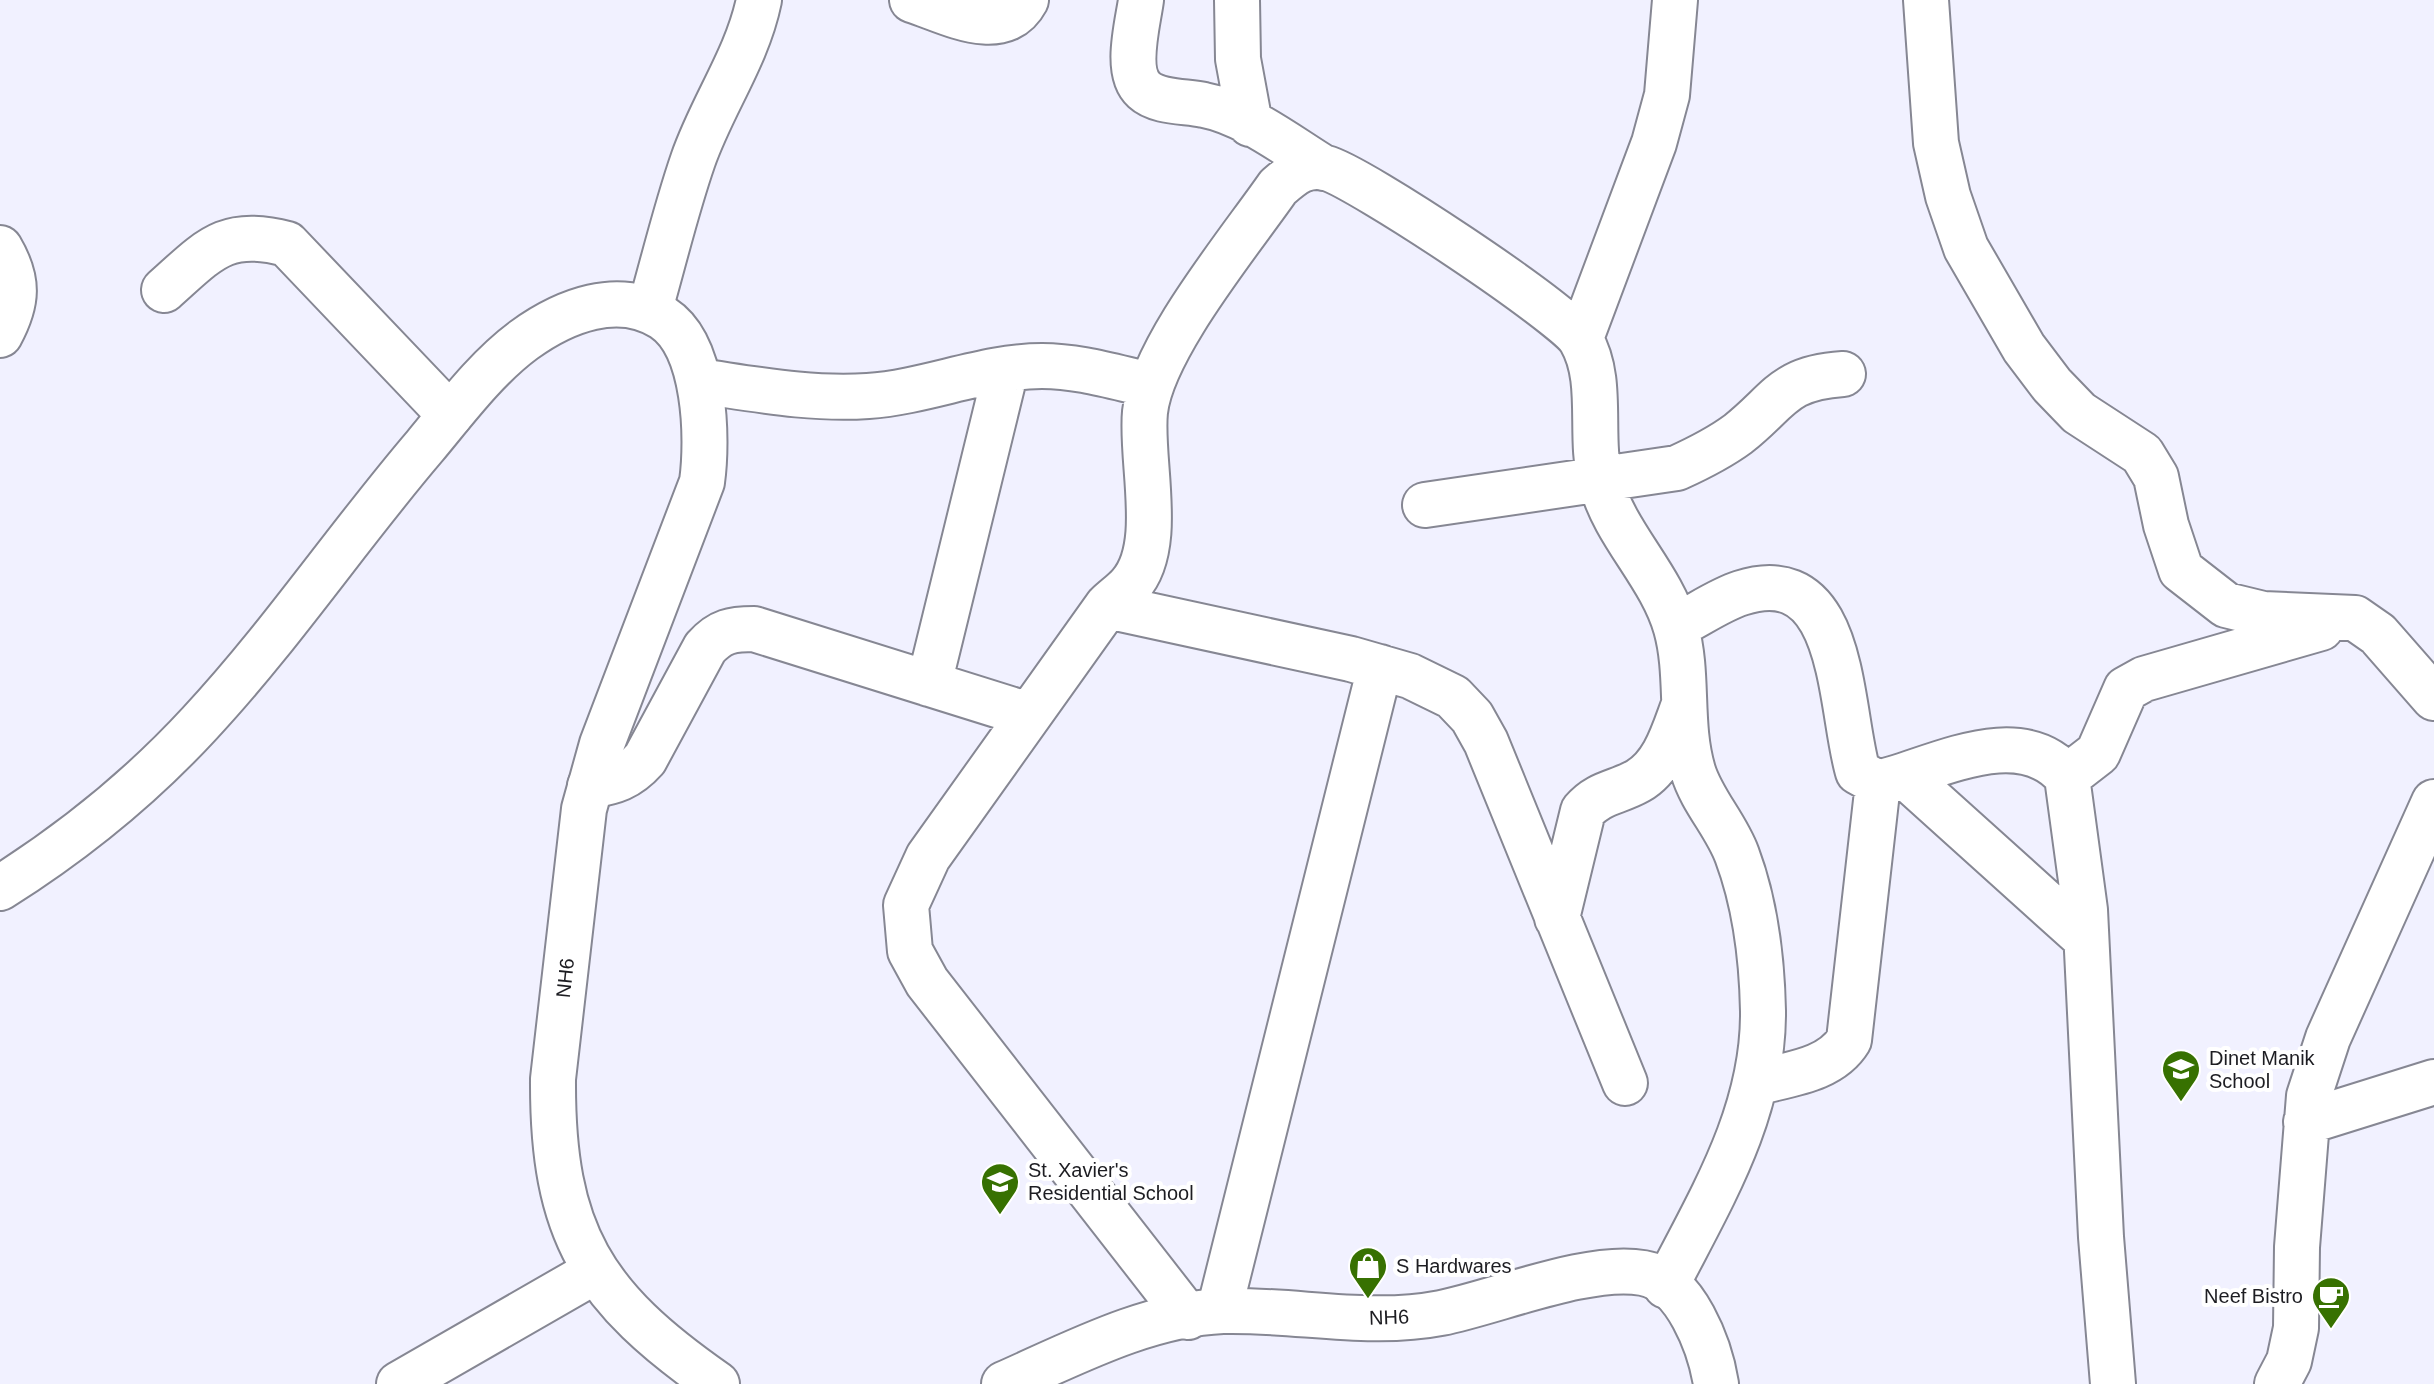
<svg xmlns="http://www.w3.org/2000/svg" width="2434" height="1384" font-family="Arial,sans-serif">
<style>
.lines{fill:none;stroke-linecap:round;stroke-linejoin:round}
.minor-casing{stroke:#868793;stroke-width:48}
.highway-casing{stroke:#868793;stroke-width:48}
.minor{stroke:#fff;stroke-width:44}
.highway{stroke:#fff;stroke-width:44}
.labels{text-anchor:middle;stroke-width:8;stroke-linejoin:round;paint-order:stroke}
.street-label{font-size:20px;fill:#1d1d22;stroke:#fff}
.poi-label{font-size:20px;fill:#1d1d22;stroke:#fff;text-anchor:start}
</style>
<rect width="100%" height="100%" fill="#f1f1ff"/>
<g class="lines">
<defs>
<path id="minor" d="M912,0C947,11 1003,43 1026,0
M1141,0C1138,23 1124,72 1144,90C1158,103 1186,101 1204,105C1246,113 1288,146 1324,168
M1237,0L1238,59L1250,124
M1926,0L1936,143L1948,196L1966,248L2024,348L2052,385L2079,413L2142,454L2156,477L2166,525L2181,570L2226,605L2263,614L2355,618L2378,634L2434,698
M0,248C19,280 18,302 0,335
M164,290C208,251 225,227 287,244L450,415
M650,309C664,260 676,209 693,160C712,105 747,58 759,0
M1581,338L1654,143L1667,95L1675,0
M699,381C755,389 811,400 868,396C927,392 984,366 1042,366C1079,366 1114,377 1150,385
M1425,505L1677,468C1699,458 1719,448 1738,434C1780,401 1782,378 1843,374
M1107,606L1351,659L1410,676L1453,697L1472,717L1486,742L1625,1083
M1676,626C1697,616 1719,600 1741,593C1847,559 1839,709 1858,772L1878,783C1933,770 2020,720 2067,777L2085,910L2101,1237L2113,1384
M929,684L1006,370
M1905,776L2086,939
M2067,777L2098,753L2126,689L2144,679L2321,628
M590,786C614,782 628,778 645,759L705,648C720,631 732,629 754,629L1029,715
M1557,918L1583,811C1599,792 1617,793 1638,781C1664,766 1673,734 1683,707
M1755,1083C1788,1074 1830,1071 1849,1040L1878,783
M2306,1122L2434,1082
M1219,1311L1380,667
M1188,1317L927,982L910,951L906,905L928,857L1107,606C1114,599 1123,593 1130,585C1165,546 1140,461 1145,412C1152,348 1239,243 1278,187C1292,175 1305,163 1326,168C1358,176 1566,314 1581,340C1605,381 1588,437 1601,482C1615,535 1661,575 1676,628C1689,674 1679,724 1693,771C1702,801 1726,825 1737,855C1755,903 1762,960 1763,1011C1764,1113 1711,1198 1666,1286
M399,1384L594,1272
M2277,1384L2289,1361L2296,1328L2297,1247L2309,1096L2328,1038L2434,802"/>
<path id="highway" d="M0,888C73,842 142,786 200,723C281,636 348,536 425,446C455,410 486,368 524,340C564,311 619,289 663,318C706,346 708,438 702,482L602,744L584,809L553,1079C552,1233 592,1297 717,1384
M1004,1384C1072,1354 1147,1314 1223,1311C1295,1309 1369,1327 1441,1313C1496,1302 1589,1263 1643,1273C1686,1280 1710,1347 1716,1384"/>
</defs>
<use href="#minor" class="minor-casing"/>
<use href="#highway" class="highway-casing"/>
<use href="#minor" class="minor"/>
<use href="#highway" class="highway"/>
</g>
<defs>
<symbol id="school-pin" viewBox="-11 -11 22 30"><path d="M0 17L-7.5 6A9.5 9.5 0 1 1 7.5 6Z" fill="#377101" stroke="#fff"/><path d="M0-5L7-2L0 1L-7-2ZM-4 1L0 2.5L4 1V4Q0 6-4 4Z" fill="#fff"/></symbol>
<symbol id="shop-pin" viewBox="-11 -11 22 30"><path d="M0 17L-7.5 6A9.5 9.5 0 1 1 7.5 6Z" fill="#377101" stroke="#fff"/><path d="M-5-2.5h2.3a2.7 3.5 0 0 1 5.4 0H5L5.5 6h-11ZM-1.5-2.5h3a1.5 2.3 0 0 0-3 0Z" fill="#fff"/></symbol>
<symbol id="cafe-pin" viewBox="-11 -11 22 30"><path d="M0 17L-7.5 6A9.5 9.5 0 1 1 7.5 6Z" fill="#377101" stroke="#fff"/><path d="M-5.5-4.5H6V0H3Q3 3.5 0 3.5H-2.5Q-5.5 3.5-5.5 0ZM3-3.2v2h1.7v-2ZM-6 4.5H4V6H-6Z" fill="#fff"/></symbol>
</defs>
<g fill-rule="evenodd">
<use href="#school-pin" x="2159" y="1047" width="44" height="60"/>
<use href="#school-pin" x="978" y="1160" width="44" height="60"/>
<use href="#shop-pin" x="1346" y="1244" width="44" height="60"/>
<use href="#cafe-pin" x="2309" y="1274" width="44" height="60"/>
</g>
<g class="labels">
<g class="street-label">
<text transform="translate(565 978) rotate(-84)" y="7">NH6</text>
<text transform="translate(1389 1317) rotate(-2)" y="7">NH6</text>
</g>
<g class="poi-label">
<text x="2209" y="1065">Dinet Manik<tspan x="2209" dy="23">School</tspan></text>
<text x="1028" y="1177">St. Xavier's<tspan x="1028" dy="23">Residential School</tspan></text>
<text x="1396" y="1273">S Hardwares</text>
<text x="2303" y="1303" text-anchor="end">Neef Bistro</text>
</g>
</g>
</svg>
